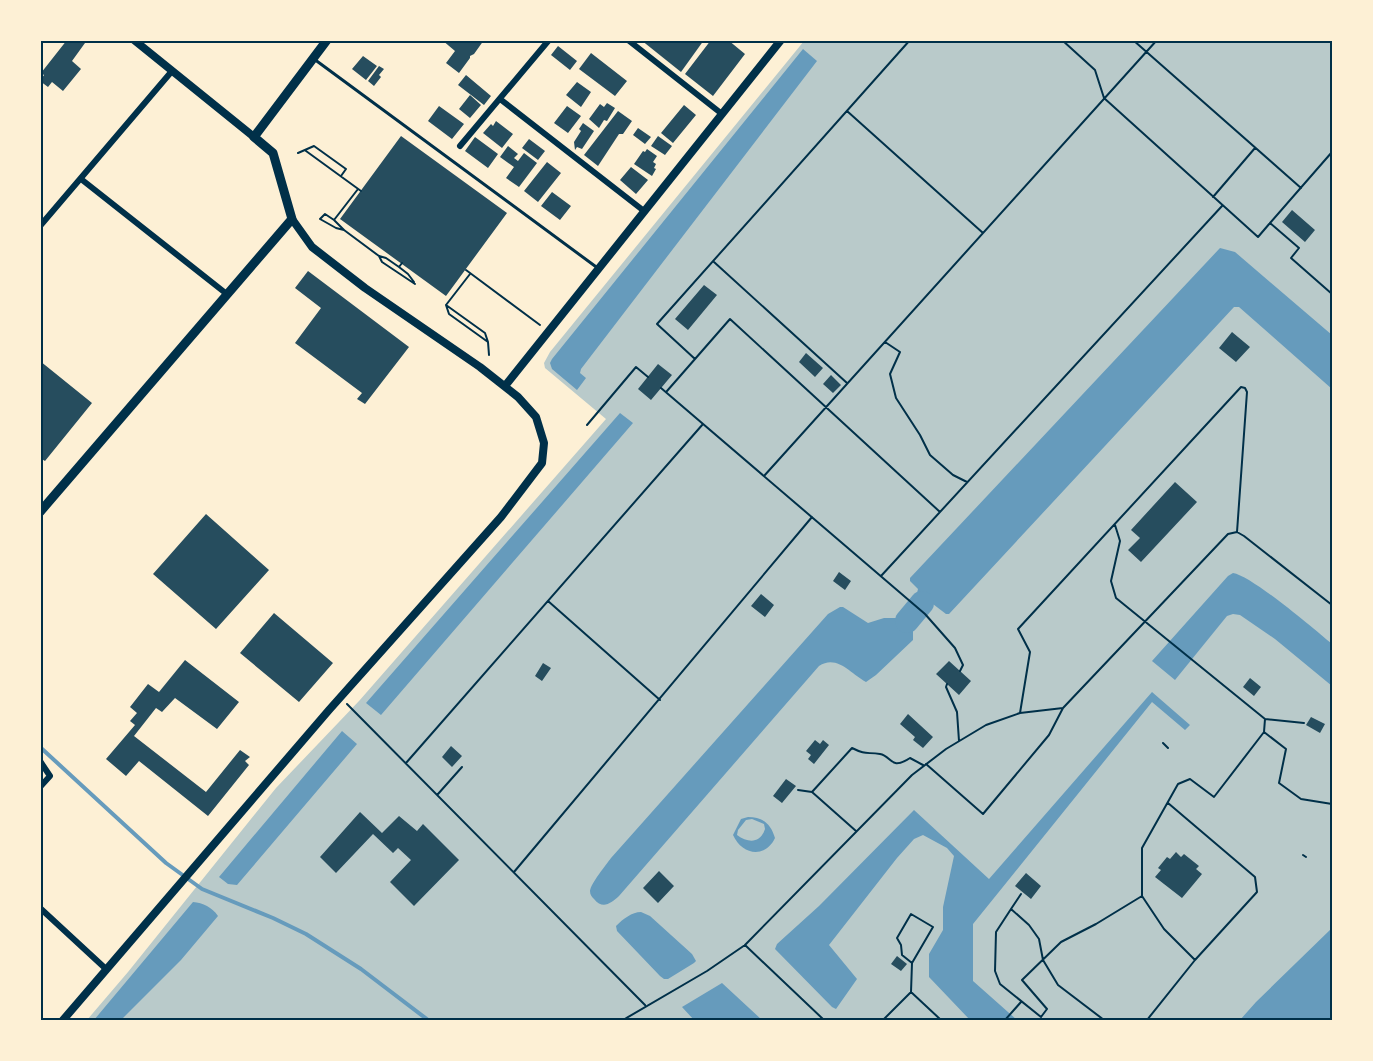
<svg xmlns="http://www.w3.org/2000/svg" width="1373" height="1061" font-family="'Source Sans 3',sans-serif">
<style>
.green{fill:#b9caca}
.water{fill:#669bbc;fill-rule:evenodd}
.lines{fill:none;stroke-linecap:round;stroke-linejoin:round}
.stream{stroke:#669bbc;stroke-width:4}
.river{stroke:#669bbc;stroke-width:24}
.building{fill:#264d5e}
.path{stroke:#003049;stroke-width:2}
.service{stroke:#003049;stroke-width:3}
.minor{stroke:#003049;stroke-width:6}
.tertiary{stroke:#003049;stroke-width:8}
.primary{stroke:#003049;stroke-width:9}
.neatline{fill:none;stroke:#003049;stroke-width:2}
</style>
<rect width="100%" height="100%" fill="#fdf0d5"/>
<path class="green" d="M804,41H1332V1020H87L128,972L276,788L359,701L606,419L545,368L544,363L550,352Z"/>
<path class="water" d="M803,49L817,61L581,369L580,373L586,378L577,390L552,369L550,363L552,359Z
M1220,248L1235,252L1332,335V389L1239,307H1234L949,614H946L929,601L925,605L916,597L918,589L910,581V578Z
M620,413L633,423L381,715L366,703Z
M1233,573C1252,576 1314,629 1332,644V686L1275,639L1240,615L1233,614L1227,616L1175,680L1152,661L1228,576Z
M840,607H843L868,623L884,618H904L913,627V640L876,675L866,682C851,674 837,654 819,666L619,896C611,903 603,910 594,899C592,897 590,895 590,891C591,883 606,865 611,858L828,614Z
M1152,692L1190,725L1185,730L1152,702L973,924V981L1017,1020H970L929,977V954L943,930V907L954,856L947,848L923,835L914,839L897,858L829,945L857,979L836,1009L832,1007L775,949L777,944L819,906L914,810L989,879Z
M342,731L357,744L237,885L228,884L219,877Z
M748,817C763,817 771,824 775,838C765,859 742,855 733,835L741,819ZM752,819L764,824L765,829C760,844 748,843 737,835L738,830L746,820Z
M193,902C203,903 212,907 218,916L181,960L121,1020H94Z
M641,912L650,916L692,954L696,961L694,963L668,979H664L660,976L617,931L616,926C623,919 632,912 641,912Z
M1332,928V1020H1240L1256,1002Z
M722,983L762,1020H694L682,1007Z"/>
<g class="lines">
<path class="stream" d="M40,747L166,863L202,889L273,918L306,934L361,969L428,1020"/>
<path class="river" d="M907,621L922,603"/>
</g>
<path class="building" d="M67,40H82L85,43L72,61L81,69L63,91L52,82L48,87L40,81L44,75L41,73Z
M442,40H484L474,54L470,56V58L459,73L446,63L455,51Z
M641,40H704L681,72Z
M711,40H728L745,54L713,96L685,74Z
M558,46L577,61L570,70L551,55Z
M591,53L627,81L615,96L579,69Z
M363,56L377,66L366,80L352,69Z
M379,66L384,69L379,75L381,77L374,86L368,81Z
M466,75L491,96L484,105L458,85Z
M577,82L591,92L581,107L566,95Z
M470,95L481,105L470,118L459,109Z
M607,103L615,108L607,121L604,120L599,128L589,119L600,104L604,107Z
M684,105L696,115L673,143L661,133Z
M439,106L464,124L452,139L428,121Z
M567,106L581,116L568,133L554,123Z
M618,111L632,121L623,134H619L598,166L584,155Z
M496,121L513,134L502,148L483,133L491,124L493,126Z
M583,123L594,131L582,149L577,147L575,150L574,142L581,131L579,129Z
M638,128L651,137L645,144L633,135Z
M401,136L507,213L446,296L340,219Z
M658,136L672,146L665,155L651,146Z
M475,137L498,154L488,168L465,151Z
M529,139L545,151L538,160L522,148Z
M508,146L518,154L514,158L518,161L524,153L537,163L519,187L506,178L514,167L500,157Z
M647,149L657,156L653,162L656,164L654,168L656,169L652,176L634,164L643,151L645,152Z
M547,162L561,173L538,202L524,191Z
M631,167L648,180L636,194L620,180Z
M552,192L571,206L560,220L541,206Z
M1292,210L1315,230L1305,242L1282,222Z
M308,271L409,347L365,404L357,399L362,393L295,343L321,308L295,288Z
M704,285L717,295L688,330L675,319Z
M1232,332L1250,347L1236,362L1219,348Z
M806,353L823,368L815,377L799,362Z
M40,361L92,403L45,461L40,458Z
M658,364L672,375L651,400L638,389Z
M831,375L841,385L833,393L823,384Z
M1175,482L1197,502L1141,562L1128,550L1140,538L1131,530Z
M206,514L269,570L216,629L153,574Z
M839,572L851,581L845,590L833,581Z
M761,594L774,605L765,617L751,606Z
M274,613L333,663L299,702L240,653Z
M185,660L239,702L217,729L175,698L162,712L156,708L134,736L206,792L240,750L250,757L245,761L249,765L208,816L139,761L126,776L106,759L135,725L130,721L137,713L130,707L148,684L159,692Z
M949,661L971,681L959,695L936,674Z
M543,663L551,668L542,681L535,676Z
M1250,678L1261,687L1254,696L1243,687Z
M908,714L933,737L923,748L913,740L915,737L900,724Z
M1311,717L1325,724L1320,733L1306,725Z
M815,740L820,744L823,740L829,745L814,764L808,759L811,755L806,751Z
M451,746L462,756L452,767L442,757Z
M786,779L796,786L782,803L773,796Z
M360,812L382,833L399,816L417,831L423,824L459,860L414,906L390,882L411,860L398,848L393,853L373,834L336,873L320,857Z
M1176,852L1181,857L1184,854L1199,866L1196,869L1202,874L1182,898L1155,877L1161,870L1158,868L1167,857L1170,859Z
M659,871L674,886L658,903L643,888Z
M1026,873L1041,886L1031,899L1015,886Z
M897,956L907,964L901,971L891,964Z"/>
<g class="lines">
<path class="path" d="M1062,40L1095,70L1104,98L1258,237L1270,223L1299,248L1291,258L1332,294
M1133,40L1301,188
M847,111L983,233
M306,151L361,191
M298,153L314,146L346,169L341,176
M358,189L334,220L344,230L379,256L386,258L399,267L402,263
M1213,197L1255,148
M334,220L325,214L320,219L336,228L344,230
M1270,223L1332,152
M379,256L382,262L415,284
M714,262L847,383
M399,267L408,274L414,282
M466,270L540,325
M446,305L449,314L488,342L489,355
M446,305L485,333L488,342
M446,305L470,274
M885,342L900,352L890,374L896,398L920,435L930,455L953,475L967,482
M695,359L657,324L910,40
M661,388L925,614L955,648L963,665L960,671
M667,391L730,319L940,512
M587,425L636,367L648,377
M764,476L1157,40
M1115,525L1120,541L1111,581L1116,598L1265,719L1264,732L1286,749L1279,783L1301,799L1332,804
M881,576L1222,206
M548,601L660,700
M947,684L946,687L957,712L959,741
M347,704L645,1005
M1020,713L1030,652L1018,629L1241,387L1245,388L1247,392L1237,532
M1265,719L1304,723
M1163,743L1168,748
M406,763L703,424
M926,764L983,814L1049,735L1063,708
M798,790L812,792L856,831
M812,792L852,748C866,755 866,752 880,754C892,756 890,771 910,758L923,765
M438,794L462,767
M1303,855L1306,857
M514,872L812,517
M1011,909L1021,894
M745,945L824,1020
M1195,960L1164,929L1142,896V848L1178,784L1190,779L1214,797L1264,732
M911,992L941,1020
M623,1020L707,971L745,945L912,775L946,749L986,725L1020,713L1063,708L1228,534L1237,532L1244,536L1332,605
M883,1020L911,992L912,963L902,955L901,945L897,938L911,914L933,927L912,963
M1005,1020L1021,1002
M1104,1020L1058,985L1043,960L1039,939L1029,925L1011,909L996,932L995,971L1000,984L1041,1017L1047,1009L1022,980L1061,942L1096,924L1142,896
M1147,1020L1195,960L1257,892L1255,877L1168,803"/>
<path class="service" d="M314,59L599,269"/>
<path class="minor" d="M628,40L722,114
M500,99L644,211
M460,146L549,40
M81,179L228,295
M40,226L172,71
M40,761L50,776L40,787
M40,908L106,969"/>
<path class="tertiary" d="M134,40L254,137
M505,386L781,40
M63,1020L329,710L501,517L542,463L544,443L536,417L518,397L480,367L365,288L312,247L292,219"/>
<path class="primary" d="M40,512L292,219L273,153L254,137L327,40"/>
</g>
<rect width="1373" height="1061" fill="none" stroke="#fdf0d5" stroke-width="84"/>
<rect x="42" y="42" width="1289" height="977" class="neatline"/>
</svg>
